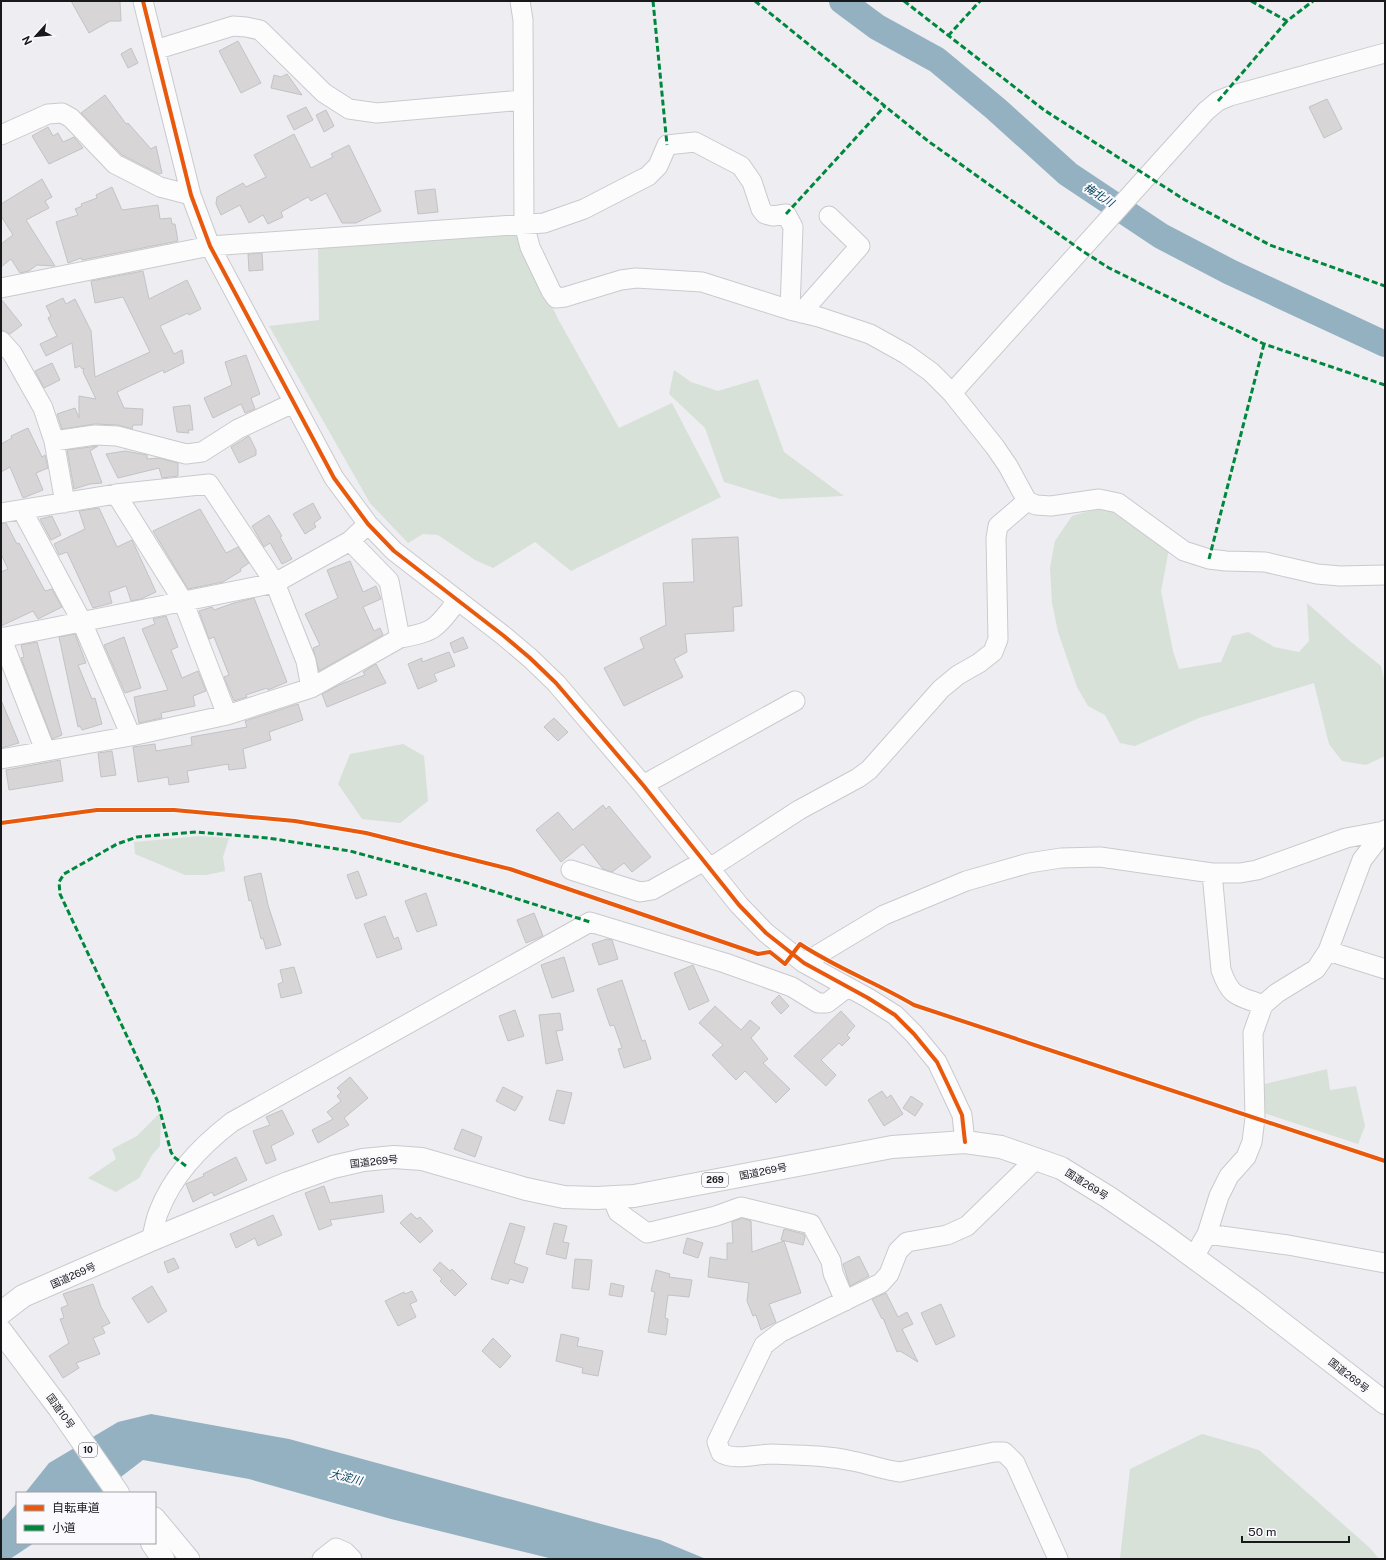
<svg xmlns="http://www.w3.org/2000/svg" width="1386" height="1560" font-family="'Public Sans','Noto Sans JP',sans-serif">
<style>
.green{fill:#d7e1d8}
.water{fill:#93b1c0}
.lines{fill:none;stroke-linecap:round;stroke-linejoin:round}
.river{stroke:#93b1c0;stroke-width:26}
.building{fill:#d7d5d6;stroke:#c3c2c4}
.minor-casing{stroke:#cacace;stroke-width:21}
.highway-casing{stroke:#cacace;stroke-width:24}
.minor{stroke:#fcfcfd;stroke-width:19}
.highway{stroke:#fcfcfd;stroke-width:22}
.quiet{stroke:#00873e;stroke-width:3;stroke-dasharray:6 3;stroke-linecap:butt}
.cycleway-casing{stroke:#f9f9fe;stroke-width:6}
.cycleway{stroke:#e8590c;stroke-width:4}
.labels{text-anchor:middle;stroke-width:4;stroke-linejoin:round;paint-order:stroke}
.shield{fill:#f9f9fe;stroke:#5c5c5f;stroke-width:1}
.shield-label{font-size:9px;font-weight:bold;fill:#18191b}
.street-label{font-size:10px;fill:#18191b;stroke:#f9f9fe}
.water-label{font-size:11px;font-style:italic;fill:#074459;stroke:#f9f9fe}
</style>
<rect width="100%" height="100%" fill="#ededf2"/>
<path class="green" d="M518,232L558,319L619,428L672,403L721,497L571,571L535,542L493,568L475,560L438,535L423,534L408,543L370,503L269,326L319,320L318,245Z
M674,370L691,382L718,391L758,379L784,452L844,496L780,499L724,482L705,428L669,394Z
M1096,509L1113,510L1169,549L1161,591L1173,651L1179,669L1221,662L1232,636L1248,632L1274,647L1299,652L1309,641L1307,603L1351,642L1381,666L1385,684V756L1366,765L1342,761L1329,744L1314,683L1199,718L1135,746L1120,743L1105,715L1088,706L1077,687L1058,632L1052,603L1050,568L1055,541L1072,516Z
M403,744L424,756L428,801L400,823L362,819L338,784L350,754Z
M200,836L229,838L223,857L225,871L206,875H185L135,854L134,842Z
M1327,1069L1330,1090L1356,1086L1365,1126L1358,1144L1261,1112V1085Z
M159,1114L161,1121L160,1146L152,1155L139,1178L116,1192L88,1178L116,1159L112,1149L137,1136Z
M1202,1434L1259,1450L1370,1548L1379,1559H1120L1130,1469Z"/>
<path class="water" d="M151,1414L289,1439L660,1540L706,1559H553L391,1519L249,1479L143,1460L100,1493H25L49,1463L118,1422Z
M17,1503V1543H34L10,1559H1V1521Z"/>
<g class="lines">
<path class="river" d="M842,1L877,27L937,60L996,109L1068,174L1161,236L1230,272L1385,344"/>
</g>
<path class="building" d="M71,1H120L121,21H110L89,33Z
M238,41L261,83L241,93L219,51Z
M131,48L138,63L128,68L121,54Z
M287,74L302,95L271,88L274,75L281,77Z
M105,95L126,124L128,123L151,149L156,146L162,173L159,174L122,155L81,113Z
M1327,99L1342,129L1324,138L1309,107Z
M306,107L313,120L294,130L287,116Z
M326,110L334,126L324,132L316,115Z
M48,127L53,136L58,133L63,142L74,137L83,148L49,164L32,136Z
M294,134L311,168L333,157L331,154L349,145L381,211L356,223H342L326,193L311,201L308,197L281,212L283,217L268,224L263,215L249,223L240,205L221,215L216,204L217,197L243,183L246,187L266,177L254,155Z
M42,179L52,197L45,201L49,208L26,220L55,266L37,265L29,271L20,273L11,259L1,267V244L13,235L1,216V204Z
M112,187L122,210L158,205L160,219L171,218L172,224H175L178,241L82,260L81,258L68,263L56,222L78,215L75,209L82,206L81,204L97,198L96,195Z
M435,189L438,212L418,214L415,191Z
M262,253L263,270L249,271L248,254Z
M143,271L149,299L187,280L201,309L189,315L188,313L160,326L174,354L182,350L184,363L164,373L163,370L117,392L124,408L143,409L142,425H133L132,429L118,425L95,424L62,429L57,414L75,408L79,418V396L96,399L83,372L84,368L82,369L80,366L75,368L72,343L46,356L40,344L57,336L48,318L51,316L46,306L63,298L66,304L75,299L91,331L95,377L150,352L123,297L95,303L91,281Z
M1,299L22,325L10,334L1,330Z
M246,355L260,394L251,398L255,409L245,413L241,404L213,418L204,398L232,385L225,362Z
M52,363L60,380L44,388L35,371Z
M190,405L193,430H188L189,433L177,432L173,407Z
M28,428L42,457L45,455L48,468L36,473L43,490L23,498L10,467L1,472V444L12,438L11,436Z
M249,436L256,450V455L239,463L231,447Z
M98,446L90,451L102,483L90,484L74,489L67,450Z
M125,451L147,455V459L159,458L178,463V476L162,478L159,468L118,478L106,454Z
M313,503L321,518L314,523L316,527L305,534L293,514Z
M99,508L117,547L132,540L156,592L141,599L131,601L126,586L109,592L112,603L93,608L67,552L59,555L54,544L85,529L79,511Z
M200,509L226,553L238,547L249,563L240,569L241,571L223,582L188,589L153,531Z
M269,515L282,536L280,537L292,559L282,564L270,543L264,547L252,526Z
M52,516L61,535L51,540L40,519Z
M6,523L17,544L19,543L45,591L52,589L62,607L38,619L33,611L1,626V572L8,569L1,554V524Z
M738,537L742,606L733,607L734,631L685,634L687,652L674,659L683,677L624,706L604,668L644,648L640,638L666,625L663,583L694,582L692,539Z
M350,561L363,592L376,586L381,599L363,607L374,631L380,628L383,635L319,671L313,648L320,645L305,614L338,598L327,570Z
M254,598L287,682L268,690L267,688L246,695L247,697L234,701L224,677L229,675L214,637L209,639L199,611L212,607L214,610L234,603Z
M166,616L178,647L171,650L182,678L198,671L206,691L193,696L195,706L161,713L162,718L139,723L134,697L168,690L142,629L155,624L153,619Z
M75,634L86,663L78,665L92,699L95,698L102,724L82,730L80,726L78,727L59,637Z
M124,637L141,688L125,693L104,645Z
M463,637L468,648L454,653L450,643Z
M37,642L62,735L52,739L21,658L24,657L21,645Z
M449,652L455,666L434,674L437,681L418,689L408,664L422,658V662Z
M376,664L386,683L327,707L322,694L341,684L365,675L363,672Z
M1,700L19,743L1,748Z
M298,704L303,720L269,732L271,740L243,749L246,768L229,770L228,764L187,771L189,782L169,785L168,777L138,782L133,747L155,744L156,751L192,745L191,737L247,727L245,721Z
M554,718L568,732L558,741L544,727Z
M112,751L116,775L101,777L98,753Z
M60,760L63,781L9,790L6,770Z
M603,805L606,809L609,806L651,857L632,872L624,863L612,872L603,869L583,844L561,862L536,830L558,812L573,830Z
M358,871L367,895L356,899L347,875Z
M261,873L268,905L281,945L266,949L263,938L261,939L251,900L249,901L244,877Z
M426,893L437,925L417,932L405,901Z
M534,913L543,936L526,943L517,920Z
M385,916L394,939L398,937L402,949L377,958L364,924Z
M607,939L612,940L618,959L599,965L592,944Z
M564,957L574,991L552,998L541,965Z
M693,965L709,1001L689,1010L674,973Z
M294,967L302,993L281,998L278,984L283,982L280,970Z
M622,980L642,1041L645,1040L651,1059L624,1068L618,1049L622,1048L614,1025L610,1026L597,989Z
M779,995L789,1006L781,1014L771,1003Z
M715,1006L741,1030L750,1020L760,1028L751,1038L768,1059L763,1063L790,1089L776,1103L745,1071L736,1080L712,1055L723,1045L699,1023Z
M515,1010L524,1036L508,1041L499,1016Z
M841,1011L855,1026L847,1035L850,1038L842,1046L839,1043L821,1060L836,1075L826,1086L794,1056Z
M560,1013L563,1030L556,1031L563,1060L546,1064L539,1015Z
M350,1077L368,1098L344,1118L349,1125L318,1143L312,1130L333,1119L327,1112L341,1101L337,1096L341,1092L337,1088Z
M503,1087L523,1097L515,1111L496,1101Z
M557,1090L572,1093L564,1124L549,1120Z
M882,1091L887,1098L891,1095L903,1114L884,1126L868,1100Z
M911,1096L923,1104L915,1116L903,1108Z
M282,1110L294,1134L271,1146L276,1160L266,1164L253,1131L270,1125L266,1117Z
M462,1129L482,1137L475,1157L454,1149Z
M236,1157L247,1180L214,1196L212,1192L193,1202L186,1184L204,1176L203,1174Z
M324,1186L330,1203L382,1195L384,1212L330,1220L332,1225L319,1230L305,1193Z
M411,1213L417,1219L420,1217L433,1231L420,1243L400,1223Z
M273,1215L282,1235L258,1246L255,1238L236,1248L230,1234Z
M742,1218L751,1221L752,1252L784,1241L801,1293L769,1304L776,1322L761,1330L756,1315L753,1316L747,1301L749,1283L708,1277L710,1257L727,1260V1243H733L732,1222Z
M510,1223L525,1227L514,1263L528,1268L523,1283L510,1279L508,1284L491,1279Z
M554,1223L567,1226L563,1242L569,1243L566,1259L546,1254Z
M784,1229L804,1234L805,1237L803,1245L781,1240Z
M687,1238L703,1243L698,1258L683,1253Z
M859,1256L869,1276L850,1286L843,1264Z
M174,1258L179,1268L168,1273L164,1262Z
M575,1259L592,1260L589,1290L572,1288Z
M440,1262L450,1271L452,1269L467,1284L455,1296L440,1281L442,1279L433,1270Z
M656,1270L670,1274L669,1277L692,1280L689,1297L668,1295L665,1318L668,1319L666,1335L648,1332L655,1292L651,1291Z
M611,1283L624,1286L622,1297L609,1295Z
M93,1284L101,1307L110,1323L102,1327L105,1333L93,1338L100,1354L76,1363L79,1368L63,1378L49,1356L69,1343L60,1319L64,1318L61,1308L68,1305L63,1294Z
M152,1286L167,1311L148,1323L132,1298Z
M412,1291L417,1301L410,1304L416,1317L398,1326L385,1301L404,1292L405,1294Z
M886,1293L898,1317L907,1312L913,1324L902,1329L918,1362L900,1351L897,1352L883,1318L882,1319L872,1299Z
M941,1304L955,1336L936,1345L921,1313Z
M561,1334L579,1338L577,1346L603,1351L598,1376L582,1373L583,1368L556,1361Z
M493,1338L511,1356L500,1368L482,1351Z"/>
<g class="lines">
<defs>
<path id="minor" d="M143,1L191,195L210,246L334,478L368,524L394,551L504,636L530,658L556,683L643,785L739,905L766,933L804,963L868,998L895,1015L914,1034L937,1062L948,1085L962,1115L965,1142
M520,1L523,20L524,224L530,247L551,291L556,298L565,297L621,280L636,278L702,282L790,310L819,317L870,334L906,354L931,372L952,393L995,447L1008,466L1027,501L1036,505L1051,506L1099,499L1118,503L1184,551L1209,559L1226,561L1265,562L1317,574L1340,576L1385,575
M155,50L233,26L246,27L260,30L324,93L349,109L377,113L523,100
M1,135L48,114L62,113L71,118L115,164L160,187L191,195
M1,288L210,246L544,223L584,209L648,176L658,166L667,145L695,142L741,166L752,182L761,209L765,214L773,216L786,214L793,227L790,310
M801,313L860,246L829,216
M1,341L12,353L43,408L54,441L65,503
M952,393L1206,111L1218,101L1230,96L1385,53
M54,441L95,435L117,436L186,454L202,452L238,429L293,403
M116,494L183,601L227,715
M22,510L81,620L131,736
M1,513L116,494L209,484L275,583L306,661L311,688L227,715L131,736L1,759
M350,541L389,581L400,638C436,632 436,628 458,600
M1,637L45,750
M1,638L275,583L350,541L368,524
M311,688L400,638
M643,785L795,701
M710,868L799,810L858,778L869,770L941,689L958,675L979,663L993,652L998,639L996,538L998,526L1027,501
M571,870L640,892L652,890L704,861
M1212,873L1221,970C1231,998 1237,995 1263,1005
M1328,951L1385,969
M804,963L884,915L966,881L1029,863L1061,858L1100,857L1212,873H1240L1257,870L1346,838L1384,831
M1037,1158L967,1226L947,1235L907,1242L898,1251L889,1274L881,1283L781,1332L764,1345L717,1442L721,1453C735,1461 756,1454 772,1454C798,1455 826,1455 852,1461C869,1464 883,1470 900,1472L994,1452H1004L1015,1463L1058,1559
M612,1197L618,1212L647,1233L716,1216L741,1207L811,1224L831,1261L833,1273L845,1301
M1207,1234L1288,1245L1385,1263
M151,1240C154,1231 155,1220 159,1211C173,1175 202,1145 232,1122L590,922L725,963L792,987L818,1003H827L848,987
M1194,1257L1207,1234L1219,1196L1229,1176L1246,1157L1252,1142L1255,1118L1253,1033L1263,1005L1277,993L1316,969L1328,951L1362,860L1385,830
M155,1517L190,1559
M322,1559L336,1548L345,1552L352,1559"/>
<path id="highway" d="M1,1313L23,1296L151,1240L288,1183L333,1167L363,1160L394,1157L422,1159L526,1189L564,1197L596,1198L634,1196L892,1147L965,1142L1001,1147L1061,1168L1108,1197L1162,1234L1252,1300L1385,1403
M1,1331L59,1408L118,1493
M152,1543L163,1559"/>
</defs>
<use href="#minor" class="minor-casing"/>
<use href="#highway" class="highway-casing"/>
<use href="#minor" class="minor"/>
<use href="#highway" class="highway"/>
<path class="quiet" d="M653,1L667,145
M755,1L928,141L1081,250L1109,268L1264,344L1385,385
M904,1L1044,110L1185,200L1270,245L1385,286
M1251,1L1287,21L1313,1
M948,36L980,1
M1218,101L1287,21
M786,214L885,106
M1209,559L1264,344
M186,1166L174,1157L171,1152L157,1100L60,894L59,882L64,874L117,844L137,837L197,832L268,838L350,851L464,882L590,922"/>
<defs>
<path id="cycleway" d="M143,1L191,195L210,246L334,478L368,524L394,551L504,636L530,658L556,683L643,785L739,905L766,933L804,963L868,998L895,1015L914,1034L937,1062L948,1085L962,1115L965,1142
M1,823L97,810H174L295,821L366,833L510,869L758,954L770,952L785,964L800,944C836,968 877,983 914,1005L1385,1161"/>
</defs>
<use href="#cycleway" class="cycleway-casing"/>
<use href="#cycleway" class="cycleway"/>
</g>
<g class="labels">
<g class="shield">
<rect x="702" y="1173" width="26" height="14" rx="3"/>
<rect x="79" y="1443" width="18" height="14" rx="3"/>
</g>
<g class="shield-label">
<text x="715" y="1183">269</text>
<text x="88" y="1453">10</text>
</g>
<g class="street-label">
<text transform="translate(374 1161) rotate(-6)" y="4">国道269号</text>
<text transform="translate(763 1171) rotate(-11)" y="4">国道269号</text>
<text transform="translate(1087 1184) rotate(32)" y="4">国道269号</text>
<text transform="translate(73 1275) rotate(-24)" y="4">国道269号</text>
<text transform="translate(1349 1375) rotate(38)" y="4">国道269号</text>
<text transform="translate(61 1411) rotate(54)" y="4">国道10号</text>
</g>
<g class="water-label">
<text transform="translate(1099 195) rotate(33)" y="4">梅北川</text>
<text transform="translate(346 1477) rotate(14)" y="4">大淀川</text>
</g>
</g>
<rect width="1386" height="1560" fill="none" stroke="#18191b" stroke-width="4"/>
<rect x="16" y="1492" width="140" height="52" fill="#f9f9fe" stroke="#9f9fa3"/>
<rect x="24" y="1505" width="20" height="6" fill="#e8590c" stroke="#9f9fa3"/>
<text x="52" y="1512" font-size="12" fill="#18191b">自転車道</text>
<rect x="24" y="1525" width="20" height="6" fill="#00873e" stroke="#9f9fa3"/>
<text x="52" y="1532" font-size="12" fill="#18191b">小道</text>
<g transform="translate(36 36) rotate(243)" stroke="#f9f9fe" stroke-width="3" paint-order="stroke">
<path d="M0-3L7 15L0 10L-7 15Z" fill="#18191b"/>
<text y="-6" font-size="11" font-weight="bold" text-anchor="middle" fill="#18191b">N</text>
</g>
<path d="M1242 1536v6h107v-6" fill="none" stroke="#18191b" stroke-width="2"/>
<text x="1248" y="1536" font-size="12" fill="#18191b" stroke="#f9f9fe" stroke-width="3" paint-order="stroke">50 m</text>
</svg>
